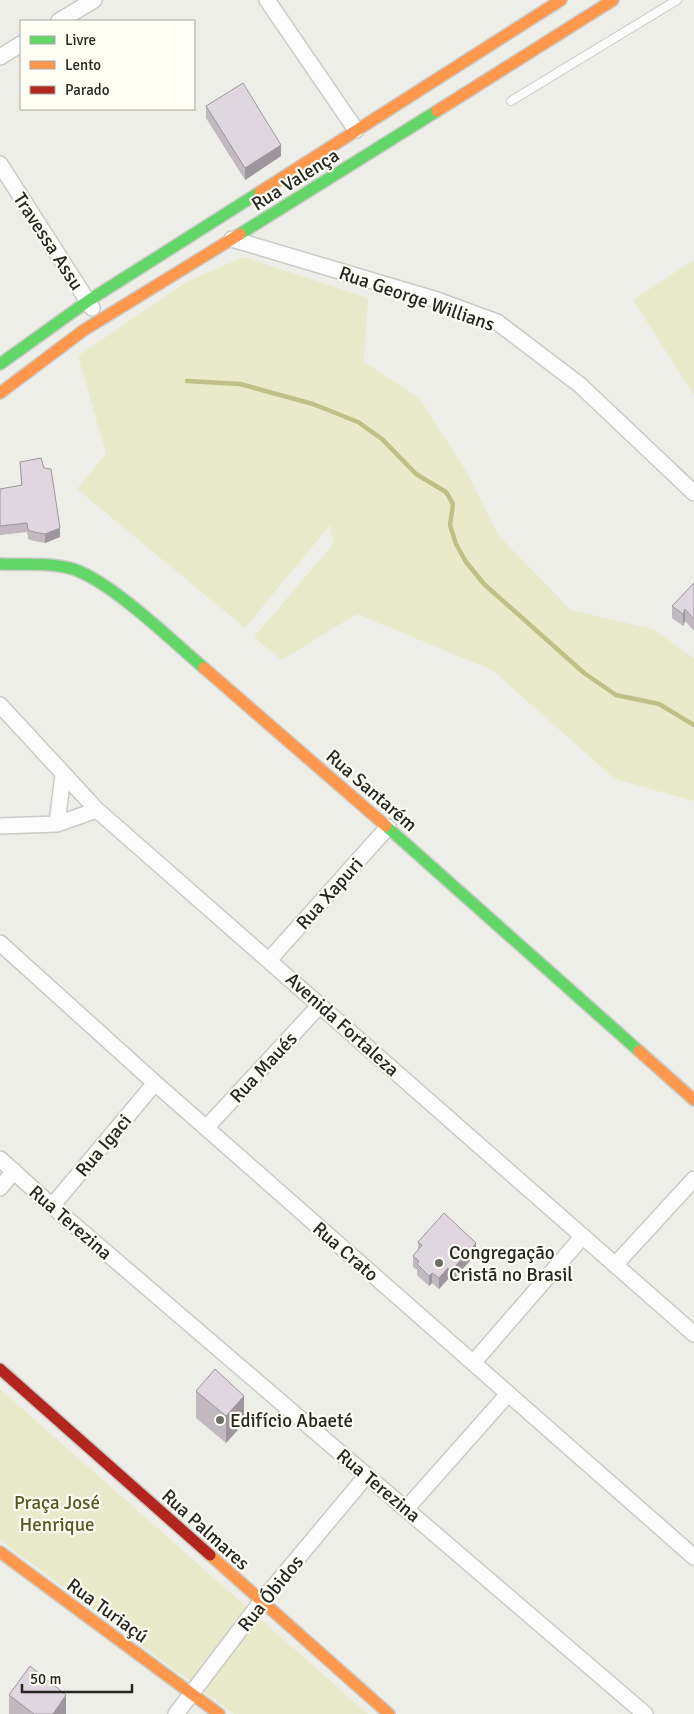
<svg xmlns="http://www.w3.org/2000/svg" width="694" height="1714" font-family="Signika,sans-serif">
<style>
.green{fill:#e8eaca}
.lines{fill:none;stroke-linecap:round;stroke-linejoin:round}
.stream{stroke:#bfc088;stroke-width:4.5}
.lane-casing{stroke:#cacac6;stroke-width:10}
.street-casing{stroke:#cacac6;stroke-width:18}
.fast-casing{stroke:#cacac6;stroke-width:14}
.slow-casing{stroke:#cacac6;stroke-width:14}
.jam-casing{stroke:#cacac6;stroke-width:14}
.lane{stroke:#fcfcfc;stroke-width:8}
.street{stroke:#fcfcfc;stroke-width:15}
.fast{stroke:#63d668;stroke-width:11}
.slow{stroke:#ff974d;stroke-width:11}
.jam{stroke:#b3261e;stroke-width:11}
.wall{fill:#c1b8c0}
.shaded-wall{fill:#9d969c}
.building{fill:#e0d6df;stroke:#9d969c}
.poi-dot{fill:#6c6d68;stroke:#fdfdf4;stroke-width:2}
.labels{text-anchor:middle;stroke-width:4.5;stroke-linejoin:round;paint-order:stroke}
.street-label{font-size:19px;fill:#262723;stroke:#fdfdf4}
.poi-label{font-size:19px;fill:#262723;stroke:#fdfdf4;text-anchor:start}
.park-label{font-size:19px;fill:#57581e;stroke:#fdfdf4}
</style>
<rect width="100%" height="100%" fill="#eeeee9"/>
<path class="green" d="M244,257L368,298L364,362L419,398L468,474L499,536L571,610L653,629L694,658V801L615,779L492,670L357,614L281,660L254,637L334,543L330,525L245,628L77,489L106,454L78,356L186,282Z
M694,260V395L633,300Z
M0,1389L368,1714H234L0,1540Z"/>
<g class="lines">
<path class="stream" d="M187,381L240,384L313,404L358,422L382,439L416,474L446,492L453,504L450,525L456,544L466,562L484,584L584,673L616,695L659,704L694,725"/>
<defs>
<path id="lane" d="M511,101L677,0"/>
<path id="street" d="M267,0L356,130
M59,21L94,0
M0,57L21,44
M0,164L92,308
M232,239L437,300L497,322L580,385L694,493
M0,705L97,810L694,1334
M57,824L63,775
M0,826L57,824L97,810
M0,943L155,1083L694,1557
M270,959L388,827
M206,1128L320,1005
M0,1159L52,1206L645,1714
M0,1188L14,1171
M52,1206L155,1083
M615,1265L694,1179
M473,1363L583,1236
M407,1508L508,1394
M176,1714L261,1602L367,1475"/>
<path id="fast" d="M240,234L437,111
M0,364L88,301L260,192
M0,564C24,565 50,562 73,569C112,582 171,640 204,668
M386,826L639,1051"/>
<path id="slow" d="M437,111L613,0
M260,192L561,0
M0,393L84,330L240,234
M204,668L386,826
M639,1051L694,1100
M0,1552L219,1714
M210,1555L389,1714"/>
<path id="jam" d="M0,1369L210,1555"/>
</defs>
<use href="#lane" class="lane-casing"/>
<use href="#street" class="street-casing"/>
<use href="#fast" class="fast-casing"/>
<use href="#slow" class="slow-casing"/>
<use href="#jam" class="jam-casing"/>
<use href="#lane" class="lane"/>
<use href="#street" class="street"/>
<use href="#fast" class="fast"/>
<use href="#slow" class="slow"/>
<use href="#jam" class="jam"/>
</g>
<path class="wall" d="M206,106L281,156L245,180L206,118Z
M20,462L60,537L45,543L34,541L28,539L27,532L0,535V489L21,485Z
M694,583V631L685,621L683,626L672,618V606Z
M418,1242L476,1254L451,1282L448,1279L439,1289L432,1283L429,1286L417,1275V1270L413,1267V1256L418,1250Z
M196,1391L244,1423L226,1443L196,1418Z
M9,1695L66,1714H9Z"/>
<path class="shaded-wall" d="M281,145V156L245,180V168Z
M60,528V537L45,543V534Z
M685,609V621L683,626V614Z
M476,1243V1254L451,1282V1271Z
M448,1268V1279L439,1289V1278Z
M432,1273V1283L429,1286V1276Z
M244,1396V1423L226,1443V1416Z
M66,1695V1714H53Z"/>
<path class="building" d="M243,83L281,145L245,168L206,106Z
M41,458L44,468L51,469L60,528L45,534L34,532L28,530L27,523L0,526V489L22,485L20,462Z
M694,583V619L685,609L683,614L672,606Z
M444,1213L476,1243L451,1271L448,1268L439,1278L432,1273L429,1276L417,1264L419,1261L413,1256L422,1245L418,1242Z
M215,1369L244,1396L226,1416L196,1391Z
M30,1666L66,1695L53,1714H34L9,1695Z"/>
<g class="poi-dot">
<circle cx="439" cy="1263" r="5"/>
<circle cx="220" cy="1420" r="5"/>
</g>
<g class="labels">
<g class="street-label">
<text transform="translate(295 179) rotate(-32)" y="7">Rua Valença</text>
<text transform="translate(49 241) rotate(57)" y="7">Travessa Assu</text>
<text transform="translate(417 298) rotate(19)" y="7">Rua George Willians</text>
<text transform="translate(372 790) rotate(41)" y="7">Rua Santarém</text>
<text transform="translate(329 893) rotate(-48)" y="7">Rua Xapuri</text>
<text transform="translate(343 1024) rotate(42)" y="7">Avenida Fortaleza</text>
<text transform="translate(263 1067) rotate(-47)" y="7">Rua Maués</text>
<text transform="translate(103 1145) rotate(-50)" y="7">Rua Igaci</text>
<text transform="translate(71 1222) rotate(41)" y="7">Rua Terezina</text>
<text transform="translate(346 1251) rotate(41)" y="7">Rua Crato</text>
<text transform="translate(379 1485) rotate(40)" y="7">Rua Terezina</text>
<text transform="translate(206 1529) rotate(42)" y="7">Rua Palmares</text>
<text transform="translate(270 1593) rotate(-51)" y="7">Rua Óbidos</text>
<text transform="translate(108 1610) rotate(36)" y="7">Rua Turiaçú</text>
</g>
<g class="poi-label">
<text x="449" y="1259">Congregação<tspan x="449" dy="22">Cristã no Brasil</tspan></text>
<text x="230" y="1427">Edifício Abaeté</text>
</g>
<g class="park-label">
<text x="57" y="1509">Praça José<tspan x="57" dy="22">Henrique</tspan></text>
</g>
</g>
<rect x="20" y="20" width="175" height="90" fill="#fdfdf4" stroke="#a7a7a0"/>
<rect x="30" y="36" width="25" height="8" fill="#63d668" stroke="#a7a7a0"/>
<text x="65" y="45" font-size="15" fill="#262723">Livre</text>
<rect x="30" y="61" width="25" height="8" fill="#ff974d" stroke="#a7a7a0"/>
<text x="65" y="70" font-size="15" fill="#262723">Lento</text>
<rect x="30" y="86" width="25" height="8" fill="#b3261e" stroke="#a7a7a0"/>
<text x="65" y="95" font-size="15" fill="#262723">Parado</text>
<path d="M22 1684v8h110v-8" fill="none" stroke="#262723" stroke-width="2.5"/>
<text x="30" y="1684" font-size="15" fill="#262723" stroke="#fdfdf4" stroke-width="4" paint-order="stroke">50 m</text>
</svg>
